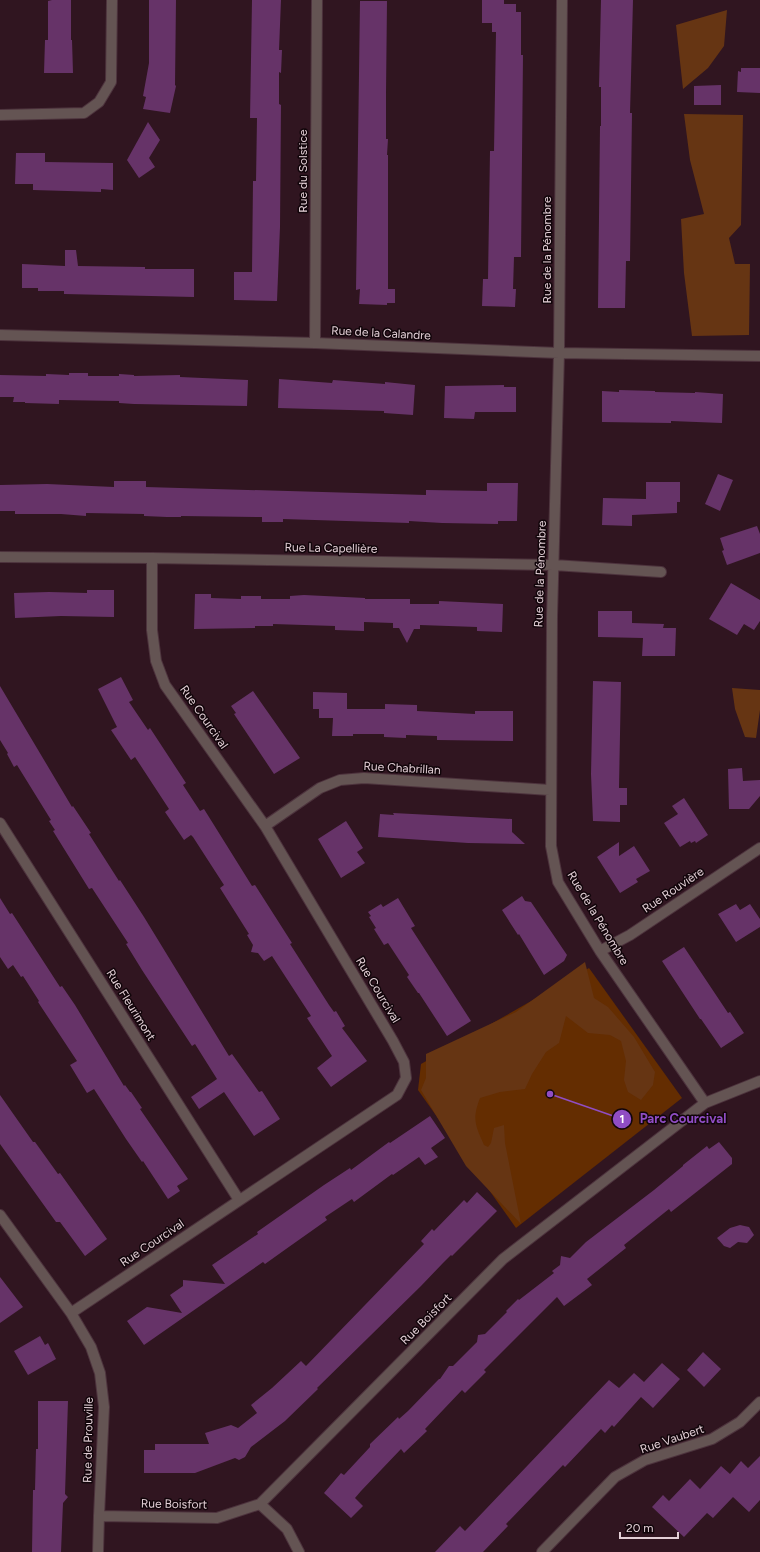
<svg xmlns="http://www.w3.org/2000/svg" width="760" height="1552" font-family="Figtree,sans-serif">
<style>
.green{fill:#642d01}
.forest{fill:#663513}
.building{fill:#663368}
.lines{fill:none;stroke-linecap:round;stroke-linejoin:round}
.minor-casing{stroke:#4d333d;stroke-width:12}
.minor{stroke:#645453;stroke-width:10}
.labels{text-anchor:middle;stroke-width:3;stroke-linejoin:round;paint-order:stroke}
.street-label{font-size:12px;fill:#e3cfd6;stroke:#11050a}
.leader{fill:none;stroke:#904dc4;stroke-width:1.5}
.callout-dot{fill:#904dc4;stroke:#11050a;stroke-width:1.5}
.mark-label{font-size:12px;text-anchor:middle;font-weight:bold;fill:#fff}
.callout-label{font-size:13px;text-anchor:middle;font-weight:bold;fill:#904dc4;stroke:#11050a;stroke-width:3;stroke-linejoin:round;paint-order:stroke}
</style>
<rect width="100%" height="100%" fill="#301520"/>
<path class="green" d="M589,968L682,1098L516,1228L418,1090L421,1064Z"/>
<path class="forest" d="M727,10L724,46L708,68L683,89L676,25Z
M684,114L743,115L741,225L729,238L735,264H750L749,335L692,336L684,273L681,219L704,214L690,160Z
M732,688L760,690V710L756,738L745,737L735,709Z
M585,962L594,998L608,1007L634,1037L655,1072L653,1085L641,1100L628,1092L624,1080L626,1061L621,1041L610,1035L588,1033L566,1016L559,1043L546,1052L532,1074L525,1089L500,1092L480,1098C472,1119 475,1125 484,1145L488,1147L491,1143L494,1128L504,1125L505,1143L521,1224L466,1166L421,1090L426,1078V1054L516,1012Z"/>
<path class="building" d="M52,0H71V40H72L73,73H44L45,40H48V1Z
M149,0H176L175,85L176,86L170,113L143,109L146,97L143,96L149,63Z
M252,0H281L279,50H282L281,73L279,72V104L281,105L280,227L277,301L234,300V272H252L253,181H256L257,118H250Z
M482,0H504V4H516V12H521V55H523L521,257H514L513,289H516L515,307L482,306L483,279H488L490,151H494L496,32H492V23H482Z
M601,0H633L631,77L630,113H632L630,261H626L625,308H598L600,126H601V87H599Z
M360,1H387L386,93V139H388L387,155H388V289H395V303H387V305L359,304L360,289L356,290Z
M741,68H760V93L737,92L738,71L741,72Z
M721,85V105H694V86Z
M148,122L160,140L149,158L155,167L139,178L127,160Z
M16,153H45V162L113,163V190L101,189V192L33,190V184H15Z
M65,250H76L78,266L145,267V269H194V297L64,294V291H38V288H22V264L65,266Z
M69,373H88V376H119V374L134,375V376L180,375V377L248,380L247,406L134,404L119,403V401L59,400V404L25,403V402H13L14,397H0V375L46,376V374L69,375Z
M279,379L332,383L333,380L385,384V382L415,385L413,415L384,413V411L278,408Z
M504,385V387H516V412H475L474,419L444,418L445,386Z
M619,390L655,391V392L695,393V392L723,394L722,423L671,421V423L602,422V391L619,392Z
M718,474L733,480L720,511L705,504Z
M114,481H146V487L426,495V490L487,491V483H518L517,521H498V524L442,523L409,521V523L283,519V522H262V517L181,516V517H167L144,516V514L86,513V516L61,514H15V511H0V485L47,484L114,487Z
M646,482H680V502H677V513L632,515V526L602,525L603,498L646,499Z
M757,526L760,534V553L727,565L722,551L724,550L720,538Z
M731,583L760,600V621L754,630L744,624L737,635L709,619Z
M87,590H114V617L61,616L15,618L14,593L49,592L87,593Z
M195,594H211V598L241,599V596H261V599H290V596L304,595L365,598V599H410V604H439V601L503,604L502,632L477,631V627L420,625V629H414L407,643L399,628H393V623L364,622V631L335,630V626L273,624V626H255V628L194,629Z
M598,611H632V623L664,624L663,628H676L675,656H642L643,638L598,637Z
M121,677L133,700L129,702L148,730L150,728L186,783L183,785L200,811L204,809L252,886L255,885L292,943L290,944L329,1005L334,1012L336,1011L345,1026L342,1028L367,1061L331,1087L317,1068L332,1056L307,1018L311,1016L272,956L264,961L258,953L251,952L253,945L247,935L249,934L220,888L224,885L193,837L191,835L184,840L165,812L169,809L135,757L131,760L111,730L117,727L98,689Z
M593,681L621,682L619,788H627V805H620V822L593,821L591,774Z
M0,686L72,807L73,806L91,833L89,834L119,881L120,880L144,917L229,1056L232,1054L259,1092L262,1091L280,1119L254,1136L224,1092L199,1109L191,1097L217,1079L195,1044L192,1046L142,970L126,944L128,943L92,888L89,889L53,831L55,830L49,821L51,820L17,765L14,767L7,754L8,753L0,740Z
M253,691L300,758L274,774L234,714L236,713L231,706Z
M313,692L347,693V709H385V704L417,705V711L475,714V711H513V741L437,740V736L406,735V738L384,737V734H353V736H332L333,718H319V709H313Z
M742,768L743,781L760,780V796L749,809H729L728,769Z
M684,798L708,835L696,843L695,841L691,843L690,841L680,847L664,823L678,814L672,806Z
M393,813L512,819V832L525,844L468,843L378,837L380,814L394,815Z
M346,821L363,848L357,852L365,863L341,878L318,839Z
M619,842V856L634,846L650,871L636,879L638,882L620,893L597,857Z
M522,896L525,901L531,902L567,955L564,961L544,975L519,934L518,935L502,910Z
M0,898L10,914L12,913L60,987L62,986L75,1005L124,1086L125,1085L130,1092H131L142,1108L140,1109L188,1179L177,1186L180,1191L168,1199L143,1161L142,1162L126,1139L94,1089L87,1093L70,1065L77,1061L38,1002L39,1001L23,976L21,977L13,965L8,969L0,957Z
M398,898L415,926L411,928L471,1021L447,1036L419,993H418L407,977L409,975L388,943L384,945L374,929L376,928L369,917L371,916L368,912L381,904L383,907Z
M736,904L740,910L750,904L760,919V927L736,942L718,914Z
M684,947L728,1013L730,1012L744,1033L721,1048L701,1019H700L662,961Z
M0,1095L33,1142H35L58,1174L60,1173L107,1239L85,1256L60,1222H56L0,1144Z
M430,1116L445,1138L431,1148L438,1157L425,1165L419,1157L393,1175L392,1174L354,1202L352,1199L325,1217L327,1220L286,1249L265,1264L263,1262L144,1345L127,1321L147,1307L182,1313L170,1295L183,1286V1280L225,1284L212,1265L258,1234L257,1232L324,1185L350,1168L351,1170L389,1142L390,1143Z
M719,1142L732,1158V1164L671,1212L669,1209L624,1245L626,1248L587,1279L592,1285L564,1306L557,1297L484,1370L486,1372L465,1393L462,1390L425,1429L427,1431L404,1453L401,1449L361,1491L355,1498L363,1506L351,1518L324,1493L341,1473L344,1475L370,1447V1444L398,1417L399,1419L408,1411L439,1379H440L449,1366H453L477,1342L478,1335L485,1334L507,1312L506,1311L518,1299L519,1300L554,1273L552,1271L560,1265L561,1256L570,1258L586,1242L654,1190L683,1166V1165L707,1146L709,1149Z
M477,1192L497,1211L452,1256L451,1255L443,1263L421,1286L317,1388L318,1389L285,1421L251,1447L245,1457L239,1460L235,1458L195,1473H144V1450H155V1444H209L205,1433L231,1425L238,1428L257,1413L251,1405L272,1388L301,1361L306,1366L424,1244L421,1241L432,1229L434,1231L464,1200L467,1203Z
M740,1225L749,1227L754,1235L747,1243L738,1242L730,1248L724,1246L717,1238L730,1228Z
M0,1277L23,1307L0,1323Z
M40,1336L45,1345L48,1343L56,1359L28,1375L14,1351Z
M703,1352L721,1369L704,1387L687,1370Z
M662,1363L680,1379L653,1408L641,1397L614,1427L612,1425L605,1433L601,1429L565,1467L563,1465L506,1524L508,1526L483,1552H435L460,1526L465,1531L609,1380L619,1388L634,1373L644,1382Z
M38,1401H68L65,1494L68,1497L63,1503L61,1552H32L33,1490H35L36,1449H38Z
M760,1456V1500L749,1512L733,1497L713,1518L707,1513L684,1537L652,1507L663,1495L669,1501L690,1479L700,1489L721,1466L730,1474L741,1461L748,1468Z"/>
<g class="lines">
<defs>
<path id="minor" d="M562,0L559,353L552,617L551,846L558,882L600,951L705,1103
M0,115L84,113L99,102L111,82L112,0
M0,335L315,343L559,353L760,356
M315,343L317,0
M0,557L152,558L554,565L661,572
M0,823L239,1200
M265,826L320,788L340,780L364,778L550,790
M600,951L630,935L760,848
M0,1215L71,1313L91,1347L100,1373L104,1407L99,1516L98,1552
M71,1313L397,1095L406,1078L404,1062L393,1041L265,826L165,685L156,661L152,630V558
M260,1504L287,1529L299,1552
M99,1516L217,1518L260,1504L503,1259L705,1103L760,1081
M542,1552L615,1477L645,1460L712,1439L740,1422L760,1402"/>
</defs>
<use href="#minor" class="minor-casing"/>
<use href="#minor" class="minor"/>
</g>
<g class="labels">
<g class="street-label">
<text transform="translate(303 171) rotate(-90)" y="4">Rue du Solstice</text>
<text transform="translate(547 250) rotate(-90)" y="4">Rue de la Pénombre</text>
<text transform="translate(381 333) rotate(3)" y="4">Rue de la Calandre</text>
<text transform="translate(331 548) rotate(1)" y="4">Rue La Capellière</text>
<text transform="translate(540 574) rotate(-88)" y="4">Rue de la Pénombre</text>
<text transform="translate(204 717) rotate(55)" y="4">Rue Courcival</text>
<text transform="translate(402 768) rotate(3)" y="4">Rue Chabrillan</text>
<text transform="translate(673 890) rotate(-34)" y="4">Rue Rouvière</text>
<text transform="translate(598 918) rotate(59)" y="4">Rue de la Pénombre</text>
<text transform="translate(378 990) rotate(59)" y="4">Rue Courcival</text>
<text transform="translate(131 1005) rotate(58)" y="4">Rue Fleurimont</text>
<text transform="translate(152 1243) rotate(-34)" y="4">Rue Courcival</text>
<text transform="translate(426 1319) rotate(-45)" y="4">Rue Boisfort</text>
<text transform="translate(672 1439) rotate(-19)" y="4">Rue Vaubert</text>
<text transform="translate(88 1440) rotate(-89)" y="4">Rue de Prouville</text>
<text transform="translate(174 1504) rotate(1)" y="4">Rue Boisfort</text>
</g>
</g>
<path class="leader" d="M550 1094L622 1119"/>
<g class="callout-dot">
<circle cx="550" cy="1094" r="4"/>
<circle cx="622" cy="1119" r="10"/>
</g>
<g class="mark-label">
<text x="622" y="1123">1</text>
</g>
<g class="callout-label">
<text x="683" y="1123">Parc Courcival</text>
</g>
<path d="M620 1532v6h58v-6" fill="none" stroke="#e3cfd6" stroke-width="2"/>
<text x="626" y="1532" font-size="12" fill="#e3cfd6" stroke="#11050a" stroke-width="3" paint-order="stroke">20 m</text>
</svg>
